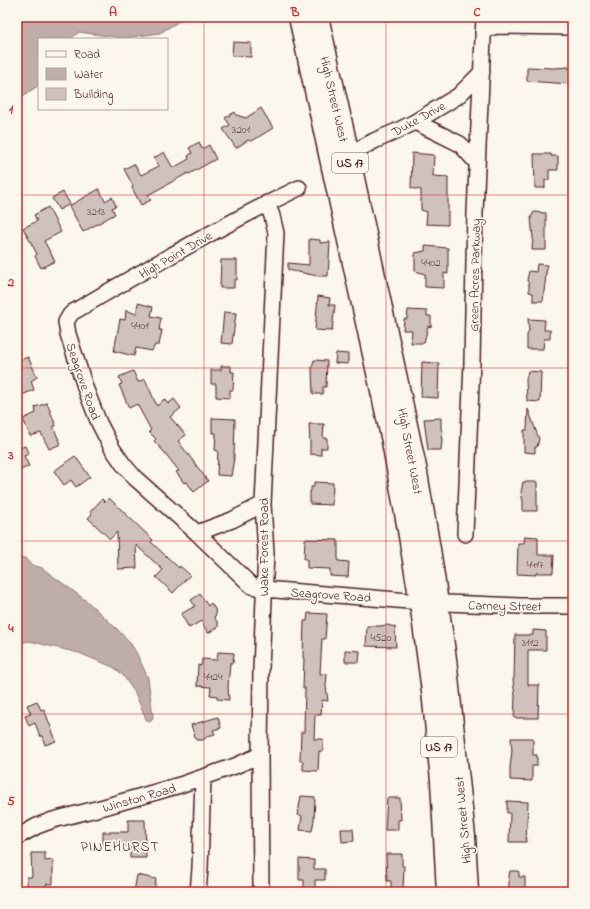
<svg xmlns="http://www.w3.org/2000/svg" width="590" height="909" font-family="'Indie Flower',sans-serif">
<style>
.water{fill:#bfadaa;stroke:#907477}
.building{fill:#cfc2bc;stroke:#4a1f2b}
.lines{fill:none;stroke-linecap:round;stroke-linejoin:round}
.minor-casing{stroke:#4a1f2b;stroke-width:18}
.primary-casing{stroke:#4a1f2b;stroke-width:25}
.minor{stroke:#fbf7ec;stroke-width:15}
.primary{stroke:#fbf7ec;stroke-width:22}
.grid{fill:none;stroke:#d62828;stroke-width:1;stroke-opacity:0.55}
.labels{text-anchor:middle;stroke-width:3.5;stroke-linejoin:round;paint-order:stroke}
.number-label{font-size:11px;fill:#6b484f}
.shield{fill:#fbf7ec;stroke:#7f6065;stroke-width:1}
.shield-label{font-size:12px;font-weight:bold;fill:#4a1f2b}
.street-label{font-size:13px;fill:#4a1f2b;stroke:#fbf7ec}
.neighbourhood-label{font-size:14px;letter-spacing:1px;fill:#4a1f2b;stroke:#fbf7ec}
.neatline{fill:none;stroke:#d62828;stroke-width:1.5}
.grid-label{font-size:13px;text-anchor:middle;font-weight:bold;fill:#d62828}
</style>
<rect width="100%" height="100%" fill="#fbf7ec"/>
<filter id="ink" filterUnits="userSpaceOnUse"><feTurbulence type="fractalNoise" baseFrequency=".025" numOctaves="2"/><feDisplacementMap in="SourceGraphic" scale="8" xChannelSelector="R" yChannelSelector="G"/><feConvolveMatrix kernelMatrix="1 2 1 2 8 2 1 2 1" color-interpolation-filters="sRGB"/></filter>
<g filter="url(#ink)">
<path class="water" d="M17,17H186L160,33L124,38L79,32L73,37L72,39H39V85L17,100Z
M17,557L25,558L33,565L42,568L88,602L117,629L131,644L137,654L148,678L153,717L151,721L148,722L146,719L135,693L122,674L113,667L79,653L29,641L17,644Z"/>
<path class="building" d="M233,42L251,43V57L232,56Z
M527,67L554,68L569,67V69H573V82H569V84L527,81Z
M261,108L273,128L252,141L248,140L236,148L223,129L230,125L225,118L235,112L236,115L246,118Z
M199,142L202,149L209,145L216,159L189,174L188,173L148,195L151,200L141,205L132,188L133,186L124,169L134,164L141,175L159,166L154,158L164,152L173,168L189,159L188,156L192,153L189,148Z
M412,153L434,155L433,176L448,177V225L426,224L427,212L421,210V190L411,188Z
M534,154H551V156H558V170H549V180H545V188H535Z
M99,189L105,201L112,197L116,206L112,208L115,214L83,232L69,206Z
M63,192L70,204L59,210L52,198Z
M48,207L61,232L44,241L55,261L41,268L35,256L37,254L23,228L37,221L34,215Z
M534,212L546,213V250H532L533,238L531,217Z
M309,239L320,240V243L330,242L328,276H318L288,270V263L309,265Z
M425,246L448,248V274L444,273V288L425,287V274L415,271V253L425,251Z
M221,260H237V280H234V288H220Z
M537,264L547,265L543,301H533V293L529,292V284L527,280L529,271L536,272Z
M318,296L330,298L329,305H335L332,331L315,330Z
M138,303L153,307L151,316L161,318L159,330H162L159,345H155L152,351L136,348L134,356L114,351L120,319L125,320L126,310L136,314Z
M408,310L427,311V316H431V327L428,326L424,343H411L412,330H403L404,319H407Z
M224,312L236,313L232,344L221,343Z
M528,319L545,320L544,330H550V339H544L543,349H527V335L529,331Z
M336,353L348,354V364L335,363Z
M28,357L37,377L31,381L34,390L17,397V361Z
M314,360L327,361L326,387H323V394H313L312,368Z
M422,362L439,363L438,398L421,397Z
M221,366H231V372H234L233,390H230V398L216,397V384H211V370H221Z
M133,371L138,382L145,379L157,406L164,399L168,404L174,399L181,408L170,417L186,435L178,441L208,481L194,492L186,481L184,483L176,472L179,471L165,453L154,441L156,439L149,432L151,430L137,404L129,408L119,385L122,384L119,377Z
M528,371L541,372L540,402L527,401L526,379Z
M47,403L56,426L53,427L61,444L49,449L41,433L30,436L23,419L36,413L35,407Z
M528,409L539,439L537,447H535V453L524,452V430H527Z
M212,418L235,419L234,458L231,476L217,475L218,451L215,450L216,433H212Z
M441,418V429L443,433L441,435L442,440L441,450H428L427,442L424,419Z
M309,424H324L323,438H327V448H321V455L310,454V442Z
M17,440L20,448L25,446L29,454L24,456L29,466L17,472Z
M75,456L90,477L76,487L71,480L64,485L54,471Z
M314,482L333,483L332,505L310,504V491H311V487H314Z
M523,482H537V511H523V501L521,493Z
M109,498L153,540L151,542L179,568L180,566L190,575L173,593L156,577L163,570L136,545L137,568L118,569L117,532L110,539L88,518L92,514L90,512L102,499L105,502Z
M525,536L538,537V555H554L553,573H536V575L517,574L518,543H524Z
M305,539L338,540V561L349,562L348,577L330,576V569L307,568V559H304Z
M200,594L208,606L211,603L215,609L216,615L214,617L218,623V627L208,633L201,621L189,628L181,614L195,606L191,600Z
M308,613L327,614L325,639H322L320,674H327L326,686L328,701L322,700L321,715H315L314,739H323V752L319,751L318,771L303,770V761H300L301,732H304L305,688H303L304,658H303L304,621H307Z
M387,625L395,627L396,647L366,646L367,626H381Z
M533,630L546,631V650H528V685H539L538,718H514L515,697L513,679H514L515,635H533Z
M345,650L360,651L359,662H345Z
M218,652L234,653L233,663H230L228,687L229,700L217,699V696L210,695L211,687L197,686L198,665L201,666L202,659L217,660Z
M37,701L41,710L44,709L56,741L45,745L42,736H40L35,723L29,726L25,716L31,714L27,705Z
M218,717L221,728L213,730L215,734L208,736L203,740H196L191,725Z
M511,738H533V755H537V766H532V781L510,780V767L512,751Z
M301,796L315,797L314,820L312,831L300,830L302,816L298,815L299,807Z
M387,798H400L401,820H398V830H385Z
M507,801L528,802L526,842H509L510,813H507Z
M128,820H145L146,858H130V846H103V832H128Z
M341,829H353L354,841L342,842Z
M31,853H45V861L53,860V884H46V892H27V877H32Z
M386,854H402V866H404L403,891H391V881H387Z
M299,859L314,860V869H325V880H315V888L304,889V880H299Z
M510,871H519V877H525V892H509V876Z
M137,875L156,879L154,892H134Z"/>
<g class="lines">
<defs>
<path id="minor" d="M483,33L488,29L496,26L573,27
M415,122L436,132L460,144L477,163
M348,155L374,141L397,131L415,122L458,96L482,72
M299,188C222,225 147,269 73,312L70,315L66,322L68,334L86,390L99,423L112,448L123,464L135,478L197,533L252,586L264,589L421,602L520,606H573
M197,533L232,520L263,504
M465,534L472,362L475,212L484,17
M17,837L37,826L53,820L104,807L180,785L235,766L260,755
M198,892L200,869L203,778
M261,892L260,755L261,669L266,553L263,504L276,233L272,216L267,203"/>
<path id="primary" d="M300,17L393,441L409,530L421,602L433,691L442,781L448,892
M317,17L348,155L415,467L430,555L445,659L464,836L467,892"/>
</defs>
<use href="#minor" class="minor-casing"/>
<use href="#primary" class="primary-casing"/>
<use href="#minor" class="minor"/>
<use href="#primary" class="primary"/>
</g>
</g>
<path class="grid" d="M204,17V892M386,17V892M17,195H573M17,368H573M17,541H573M17,714H573"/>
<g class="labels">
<g class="number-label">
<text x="241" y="133">3201</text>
<text x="96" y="215">3213</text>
<text x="431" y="266">4402</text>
<text x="140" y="329">4401</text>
<text x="535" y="568">4417</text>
<text x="381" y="641">4520</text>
<text x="530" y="646">3112</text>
<text x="213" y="680">4424</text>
</g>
<g class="shield">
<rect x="332" y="153" width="36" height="20" rx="3"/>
<rect x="421" y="737" width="36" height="20" rx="3"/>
</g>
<g class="shield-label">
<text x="350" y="167">US 17</text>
<text x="439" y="751">US 17</text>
</g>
<g class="street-label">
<text transform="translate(335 99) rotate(77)" y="5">High Street West</text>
<text transform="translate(418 118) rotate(-29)" y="5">Duke Drive</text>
<text transform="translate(175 254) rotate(-30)" y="5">High Point Drive</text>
<text transform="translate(474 275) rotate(-89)" y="5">Green Acres Parkway</text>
<text transform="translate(84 381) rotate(71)" y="5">Seagrove Road</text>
<text transform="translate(411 451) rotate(79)" y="5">High Street West</text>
<text transform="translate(263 547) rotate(-90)" y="5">Wake Forest Road</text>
<text transform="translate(331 594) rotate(4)" y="5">Seagrove Road</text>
<text transform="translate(505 605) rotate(1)" y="5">Carney Street</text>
<text transform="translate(139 797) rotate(-16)" y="5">Winston Road</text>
<text transform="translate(462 820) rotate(-95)" y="5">High Street West</text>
</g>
<g class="neighbourhood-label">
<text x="120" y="851">PINEHURST</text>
</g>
</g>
<rect width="590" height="909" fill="none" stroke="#fbf7ec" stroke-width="44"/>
<rect x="38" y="38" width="130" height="72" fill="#fbf7ec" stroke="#b4a19f"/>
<rect x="46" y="51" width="20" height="6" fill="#fbf7ec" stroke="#b4a19f"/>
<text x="74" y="58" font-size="12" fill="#4a1f2b">Road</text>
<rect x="46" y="68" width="20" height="12" fill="#bfadaa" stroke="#b4a19f"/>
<text x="74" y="78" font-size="12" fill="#4a1f2b">Water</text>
<rect x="46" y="88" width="20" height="12" fill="#cfc2bc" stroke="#b4a19f"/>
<text x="74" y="98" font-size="12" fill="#4a1f2b">Building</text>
<rect x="22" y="22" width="546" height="865" class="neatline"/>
<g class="grid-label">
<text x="113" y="16">A</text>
<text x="295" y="16">B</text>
<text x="477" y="16">C</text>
<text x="11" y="113">1</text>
<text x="11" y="286">2</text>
<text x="11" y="459">3</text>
<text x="11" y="632">4</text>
<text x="11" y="805">5</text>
</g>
</svg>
